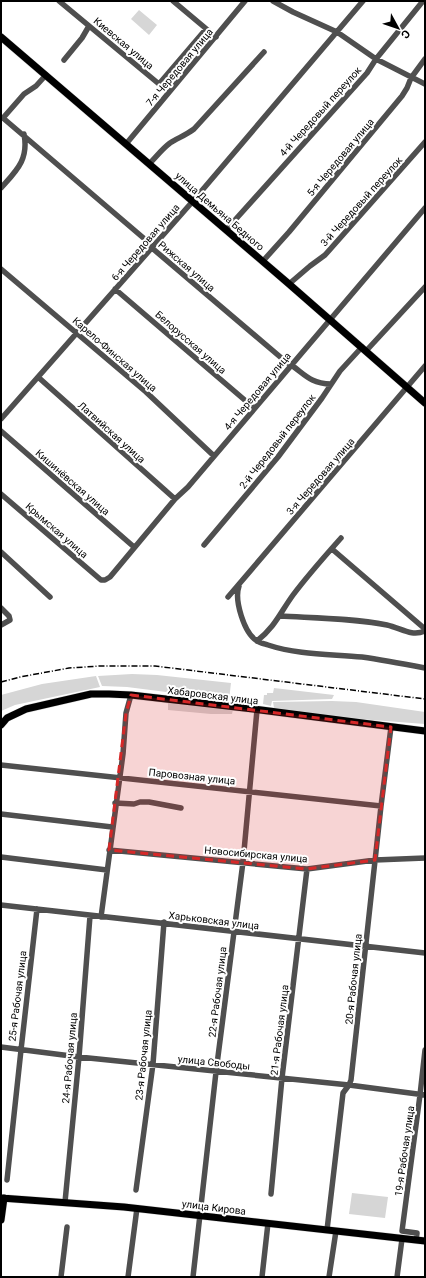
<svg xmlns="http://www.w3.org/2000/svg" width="426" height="1278" font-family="Roboto,sans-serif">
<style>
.green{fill:#d6d6d6}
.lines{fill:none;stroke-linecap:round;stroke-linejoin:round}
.major-casing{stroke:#dbdbdb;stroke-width:8}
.minor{stroke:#4f4f4f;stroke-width:5.5}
.major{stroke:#000;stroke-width:7}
.rail{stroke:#000;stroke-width:1.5;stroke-dasharray:6 2 1 2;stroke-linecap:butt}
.marked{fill:#d62828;fill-opacity:0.2;stroke:#d62828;stroke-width:3;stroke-dasharray:8 5;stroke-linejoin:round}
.labels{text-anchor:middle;stroke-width:4;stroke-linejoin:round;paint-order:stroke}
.street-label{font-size:10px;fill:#000;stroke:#fff}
</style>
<rect width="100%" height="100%" fill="#fff"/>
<path class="green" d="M139,10L157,25L149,35L131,19Z
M132,674L157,675L231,683L229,700L127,687L102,686L98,676Z
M96,676L100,687L15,705L1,711V695L42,684Z
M274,688L334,695L332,699L272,701L271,706L263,704L264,695H267V693H273Z
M332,701L356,702L425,712V724L346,718L274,708L273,702Z
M168,702L233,709L232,714H211L168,710Z
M352,1193L388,1197L385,1218L349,1214Z"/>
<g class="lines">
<defs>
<path id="major" d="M1,37L289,284L425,403
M1,725L7,718L26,709L91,694H109L131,695L253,709L425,731
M1,1198L124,1207L425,1241
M1,1220L4,1198"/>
</defs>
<use href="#major" class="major-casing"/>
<path class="minor" d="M59,1L159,84L206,29
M173,1L216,37
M273,1L293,12L337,32L376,59L425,84
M64,60L82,38L89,26
M46,75L36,86L24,94L3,118L147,241L152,248L285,361C304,372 307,383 331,384
M126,144L245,1
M149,164C156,157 162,149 170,143C178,138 186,135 194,129L264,52
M1,188C16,171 29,160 24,134
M226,230L367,73L376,59L423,1
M263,261L289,232L402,96L407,88L411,78L425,59
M1,269L146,392L214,456
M289,284L310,266L325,255L425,142
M115,289L254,408
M366,351L425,287
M38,377L175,499
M1,419L193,201L363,1
M1,431L134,547
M1,494L101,580H105L110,577L175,499L188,487L425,208
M204,545L278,457L322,398L340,371L362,347
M332,549L425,629
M1,552L50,597
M239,586C234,600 244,633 257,641C260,643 265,644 268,645C298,655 331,654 362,657C383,660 404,664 425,668
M228,597L425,366
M1,608L9,616L10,620L1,625
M280,616C315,618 352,618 387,625C401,628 411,637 425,631
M257,641C275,627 280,613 293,595C308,575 325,556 341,538
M1,765L381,806
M115,803L134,804L140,802H149L181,808
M1,814L112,827
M109,850L307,869L375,860L425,858
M1,857L107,870
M1,905L425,953
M101,917L123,754L126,713L131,695
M1,1047L79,1057L349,1085L425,1095
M7,1180L21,1050L37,909
M136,1190L153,1064L164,922
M271,1194L282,1078L307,869
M65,1202L79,1057L90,916
M327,1230L343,1093L349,1085L351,1080L381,806L391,727
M416,1240L417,1233L402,1231L420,1095L425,1050
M61,1277L67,1227
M128,1277L137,1208
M193,1277L216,1072L243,862L257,710
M262,1277L268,1223
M329,1277L336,1231
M397,1277L402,1239"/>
<use href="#major" class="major"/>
<path class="rail" d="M1,682L20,677L69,668L100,666H155L425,699"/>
</g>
<path class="marked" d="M131,695L391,727L375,860L307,869L109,850L126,713Z"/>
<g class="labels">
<g class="street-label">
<text transform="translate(124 43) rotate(40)" y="4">Киевская улица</text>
<text transform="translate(179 67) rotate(-50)" y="4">7-я Чередовая улица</text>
<text transform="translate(320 111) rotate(-48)" y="4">4-й Чередовый переулок</text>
<text transform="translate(340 157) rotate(-50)" y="4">5-я Чередовая улица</text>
<text transform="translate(361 201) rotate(-48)" y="4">3-й Чередовый переулок</text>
<text transform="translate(220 211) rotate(41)" y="4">улица Демьяна Бедного</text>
<text transform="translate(145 242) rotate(-49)" y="4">6-я Чередовая улица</text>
<text transform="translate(187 266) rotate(41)" y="4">Рижская улица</text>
<text transform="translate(191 342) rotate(41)" y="4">Белорусская улица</text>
<text transform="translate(115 354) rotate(41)" y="4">Карело-Финская улица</text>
<text transform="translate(257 391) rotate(-50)" y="4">4-я Чередовая улица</text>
<text transform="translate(112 432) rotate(42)" y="4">Латвийская улица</text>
<text transform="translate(277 441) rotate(-52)" y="4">2-й Чередовый переулок</text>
<text transform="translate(320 476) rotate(-49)" y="4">3-я Чередовая улица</text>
<text transform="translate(73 482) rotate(41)" y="4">Кишинёвская улица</text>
<text transform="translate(57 530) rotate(41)" y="4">Крымская улица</text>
<text transform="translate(213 695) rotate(7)" y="4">Хабаровская улица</text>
<text transform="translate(192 776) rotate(6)" y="4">Паровозная улица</text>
<text transform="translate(256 854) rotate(5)" y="4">Новосибирская улица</text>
<text transform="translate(214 920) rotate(7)" y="4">Харьковская улица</text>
<text transform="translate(353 979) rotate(-84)" y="4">20-я Рабочая улица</text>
<text transform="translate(217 992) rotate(-83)" y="4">22-я Рабочая улица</text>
<text transform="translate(17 996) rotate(-83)" y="4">25-я Рабочая улица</text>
<text transform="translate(279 1030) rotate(-83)" y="4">21-я Рабочая улица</text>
<text transform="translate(143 1055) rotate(-84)" y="4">23-я Рабочая улица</text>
<text transform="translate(69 1058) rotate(-85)" y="4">24-я Рабочая улица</text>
<text transform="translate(214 1062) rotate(6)" y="4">улица Свободы</text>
<text transform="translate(404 1151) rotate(-82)" y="4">19-я Рабочая улица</text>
<text transform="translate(214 1207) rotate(7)" y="4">улица Кирова</text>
</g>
</g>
<rect width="426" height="1278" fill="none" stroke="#000000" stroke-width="4"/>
<g transform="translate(398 28) rotate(130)" stroke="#ffffff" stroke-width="3" paint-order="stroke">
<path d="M0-3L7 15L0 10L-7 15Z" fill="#000000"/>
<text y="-6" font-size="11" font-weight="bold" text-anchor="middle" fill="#000000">С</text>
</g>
</svg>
